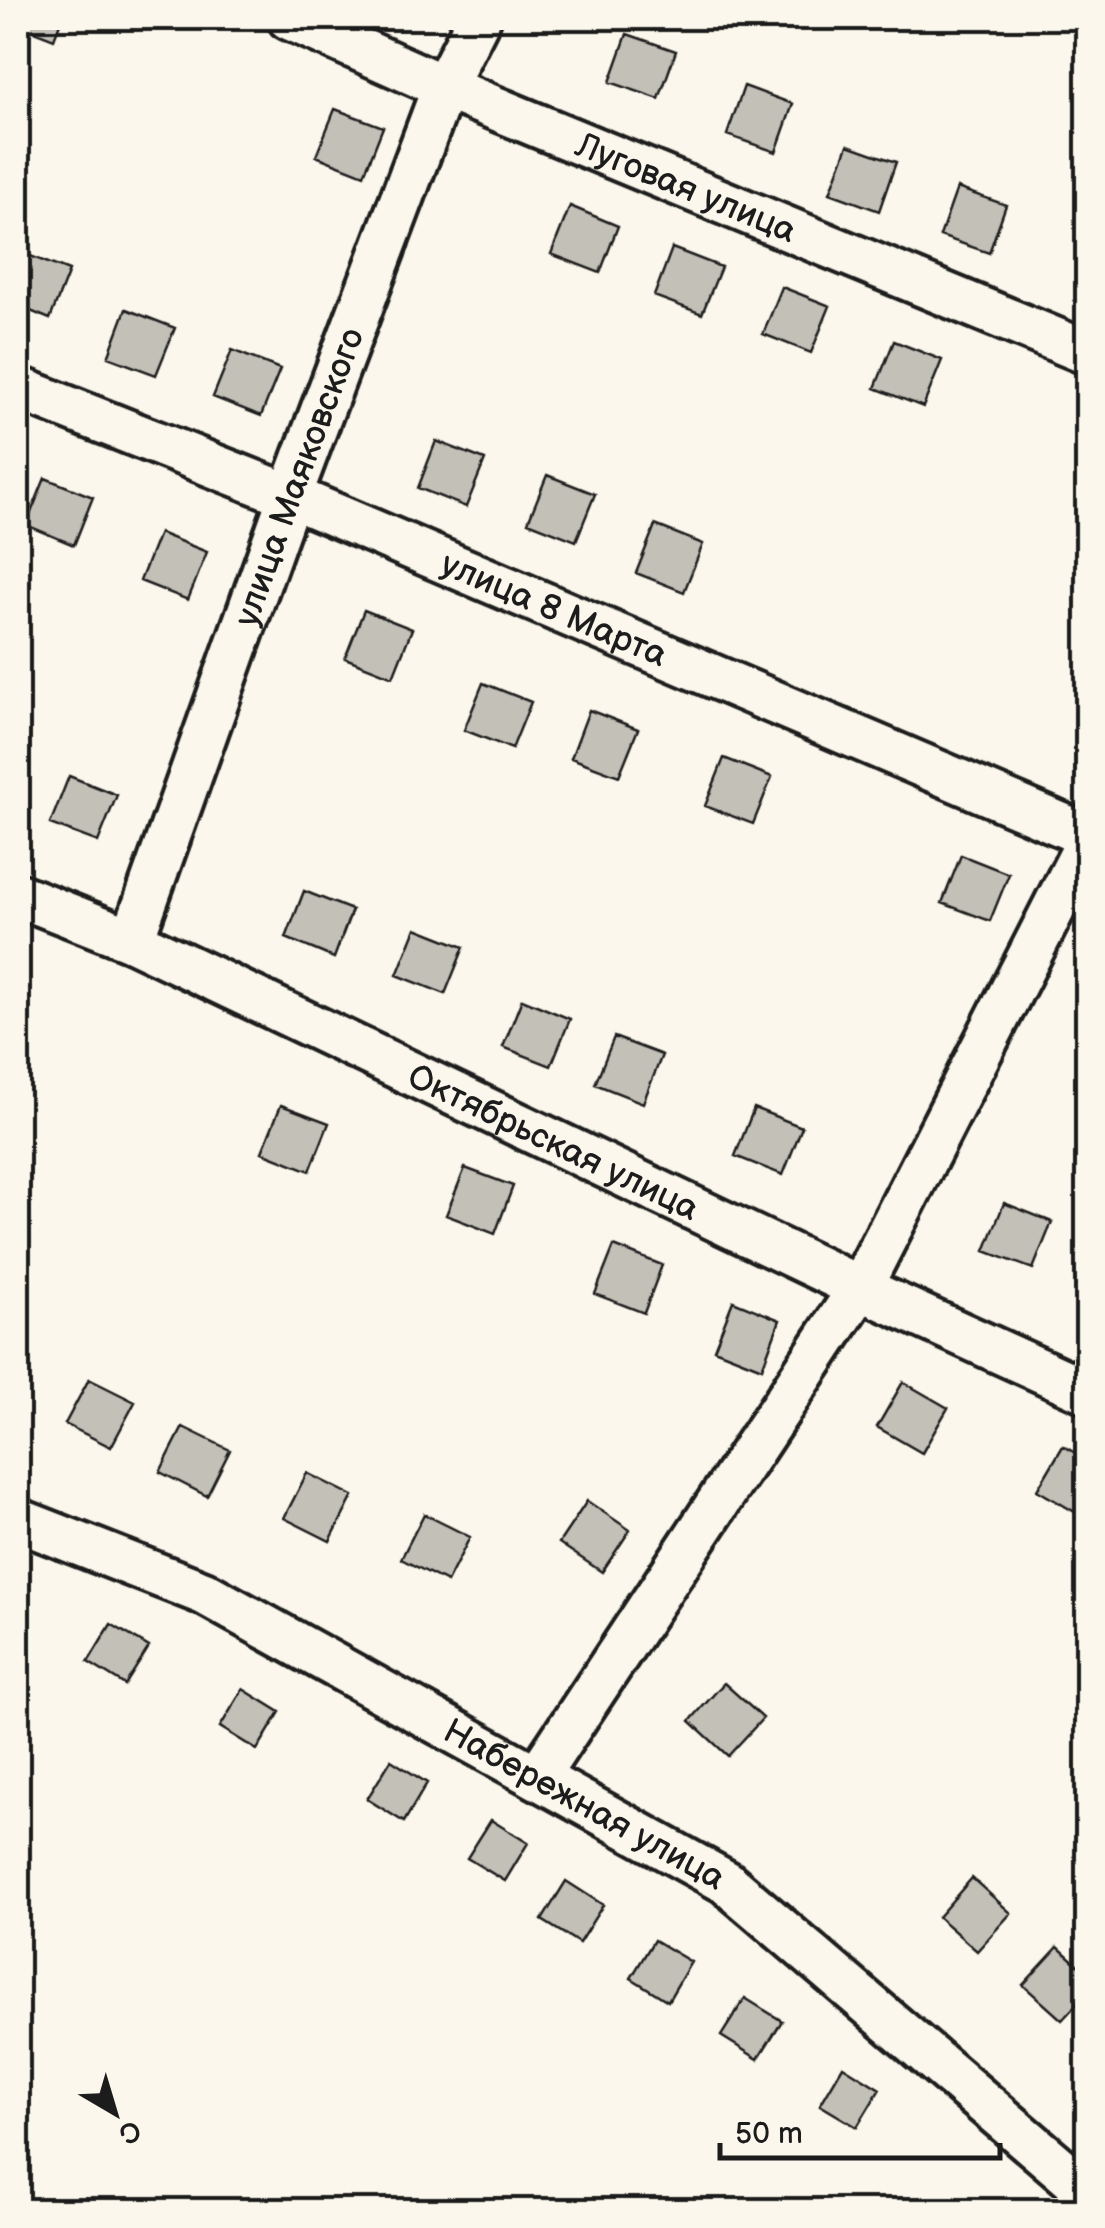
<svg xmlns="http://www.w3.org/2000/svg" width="1105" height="2228" font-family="'Balsamiq Sans',sans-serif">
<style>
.building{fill:#c3c0b8;stroke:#1c1c1c;stroke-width:2.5}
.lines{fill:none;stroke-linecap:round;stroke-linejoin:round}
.minor-casing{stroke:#1c1c1c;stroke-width:50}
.minor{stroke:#fbf7ec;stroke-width:42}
.labels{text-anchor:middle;stroke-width:9;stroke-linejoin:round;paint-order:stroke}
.street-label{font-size:35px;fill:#1c1c1c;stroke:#fbf7ec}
</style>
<rect width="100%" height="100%" fill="#fbf7ec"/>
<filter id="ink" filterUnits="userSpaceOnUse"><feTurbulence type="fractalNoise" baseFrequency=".01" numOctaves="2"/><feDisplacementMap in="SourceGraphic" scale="20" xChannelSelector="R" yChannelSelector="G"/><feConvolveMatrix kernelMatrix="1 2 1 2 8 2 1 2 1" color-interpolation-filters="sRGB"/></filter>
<g filter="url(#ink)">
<path class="building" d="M18,18H62L54,39L18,25Z
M627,34L676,51L659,99L610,82Z
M744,86L793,104L776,152L727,135Z
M335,109L383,127L364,175L316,156Z
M848,145L896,162L879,211L830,193Z
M957,188L1006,205L989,253L940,236Z
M570,206L618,226L600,273L551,254Z
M672,248L721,267L702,314L654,296Z
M20,252L69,271L50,319L18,306Z
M782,287L830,306L811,353L763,334Z
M126,309L175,328L156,375L108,357Z
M894,341L942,360L923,407L875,388Z
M232,350L280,369L261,416L213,397Z
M436,441L485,460L466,507L418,488Z
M547,475L595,494L576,541L528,522Z
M45,478L93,497L74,545L26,525Z
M655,525L703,544L684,592L636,573Z
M159,533L207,552L188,600L140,581Z
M364,610L412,629L393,677L345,658Z
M483,683L531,702L512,749L464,730Z
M589,710L638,729L619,776L571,758Z
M724,758L772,777L753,824L705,806Z
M69,776L117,795L98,842L50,824Z
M961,855L1009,874L990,921L942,903Z
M304,891L352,910L334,958L286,938Z
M416,928L464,947L445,994L397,975Z
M522,999L570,1019L551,1066L503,1047Z
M614,1037L662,1055L643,1103L595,1084Z
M281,1105L329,1123L310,1171L262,1152Z
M754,1108L802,1127L783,1175L735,1156Z
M465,1168L513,1186L495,1234L446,1215Z
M1004,1203L1052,1222L1033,1269L985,1251Z
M614,1246L662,1265L644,1313L595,1294Z
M1088,1271V1306L1075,1302Z
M733,1301L780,1320L762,1368L714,1349Z
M89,1379L135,1402L111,1447L65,1424Z
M903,1382L948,1408L922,1453L877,1427Z
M183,1427L230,1450L207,1496L160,1472Z
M1063,1446L1088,1460V1507L1082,1516L1037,1490Z
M307,1473L353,1496L330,1541L284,1518Z
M587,1501L630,1530L602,1572L559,1543Z
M424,1514L470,1537L447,1582L401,1559Z
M111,1624L149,1647L125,1685L88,1662Z
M724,1683L763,1718L728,1756L690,1721Z
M243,1689L280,1712L257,1750L220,1727Z
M391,1760L427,1783L404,1822L367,1799Z
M491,1820L528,1843L505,1881L467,1858Z
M972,1878L1011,1913L977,1951L938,1917Z
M566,1881L603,1905L579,1943L542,1920Z
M654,1940L691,1962L668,2001L631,1978Z
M1058,1947L1088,1974V1992L1062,2020L1023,1985Z
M745,1998L782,2021L758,2059L721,2036Z
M843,2066L880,2089L857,2127L820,2105Z"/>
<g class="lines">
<defs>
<g id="minor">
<path id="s1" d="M289,18L444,87L1088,353"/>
<path id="s2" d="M18,388L290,496L1088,836"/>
<path id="s3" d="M18,895L132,940L860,1288L1088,1392"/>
<path id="s4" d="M132,940L290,496L444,87L479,18"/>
<path id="s5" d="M18,1520L204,1593L726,1882L1088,2192"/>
<path d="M537,1777L860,1288L1088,841"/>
</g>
</defs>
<use href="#minor" class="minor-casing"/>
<use href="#minor" class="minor"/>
</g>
</g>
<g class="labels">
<g class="street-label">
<text dy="12" stroke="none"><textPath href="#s1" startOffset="432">Луговая улица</textPath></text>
<text dy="12" stroke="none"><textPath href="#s4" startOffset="492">улица Маяковского</textPath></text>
<text dy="12" stroke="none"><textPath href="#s2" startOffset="580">улица 8 Марта</textPath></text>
<text dy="12" stroke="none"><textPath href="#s3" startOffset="590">Октябрьская улица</textPath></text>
<text dy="12" stroke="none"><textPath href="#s5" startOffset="635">Набережная улица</textPath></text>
</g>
</g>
<rect width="1105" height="2228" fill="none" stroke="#fbf7ec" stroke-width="60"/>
<rect x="30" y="30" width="1045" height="2168" fill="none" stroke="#1c1c1c" stroke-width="4" filter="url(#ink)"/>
<g transform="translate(115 2113) rotate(142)" stroke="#fbf7ec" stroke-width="8" paint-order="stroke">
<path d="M0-8L18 38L0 25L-18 38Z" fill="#1c1c1c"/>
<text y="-15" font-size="28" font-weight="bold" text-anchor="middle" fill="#1c1c1c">С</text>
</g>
<path d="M720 2143v15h280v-15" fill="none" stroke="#1c1c1c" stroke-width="5"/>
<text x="735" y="2143" font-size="30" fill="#1c1c1c" stroke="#fbf7ec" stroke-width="8" paint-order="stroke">50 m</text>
</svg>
